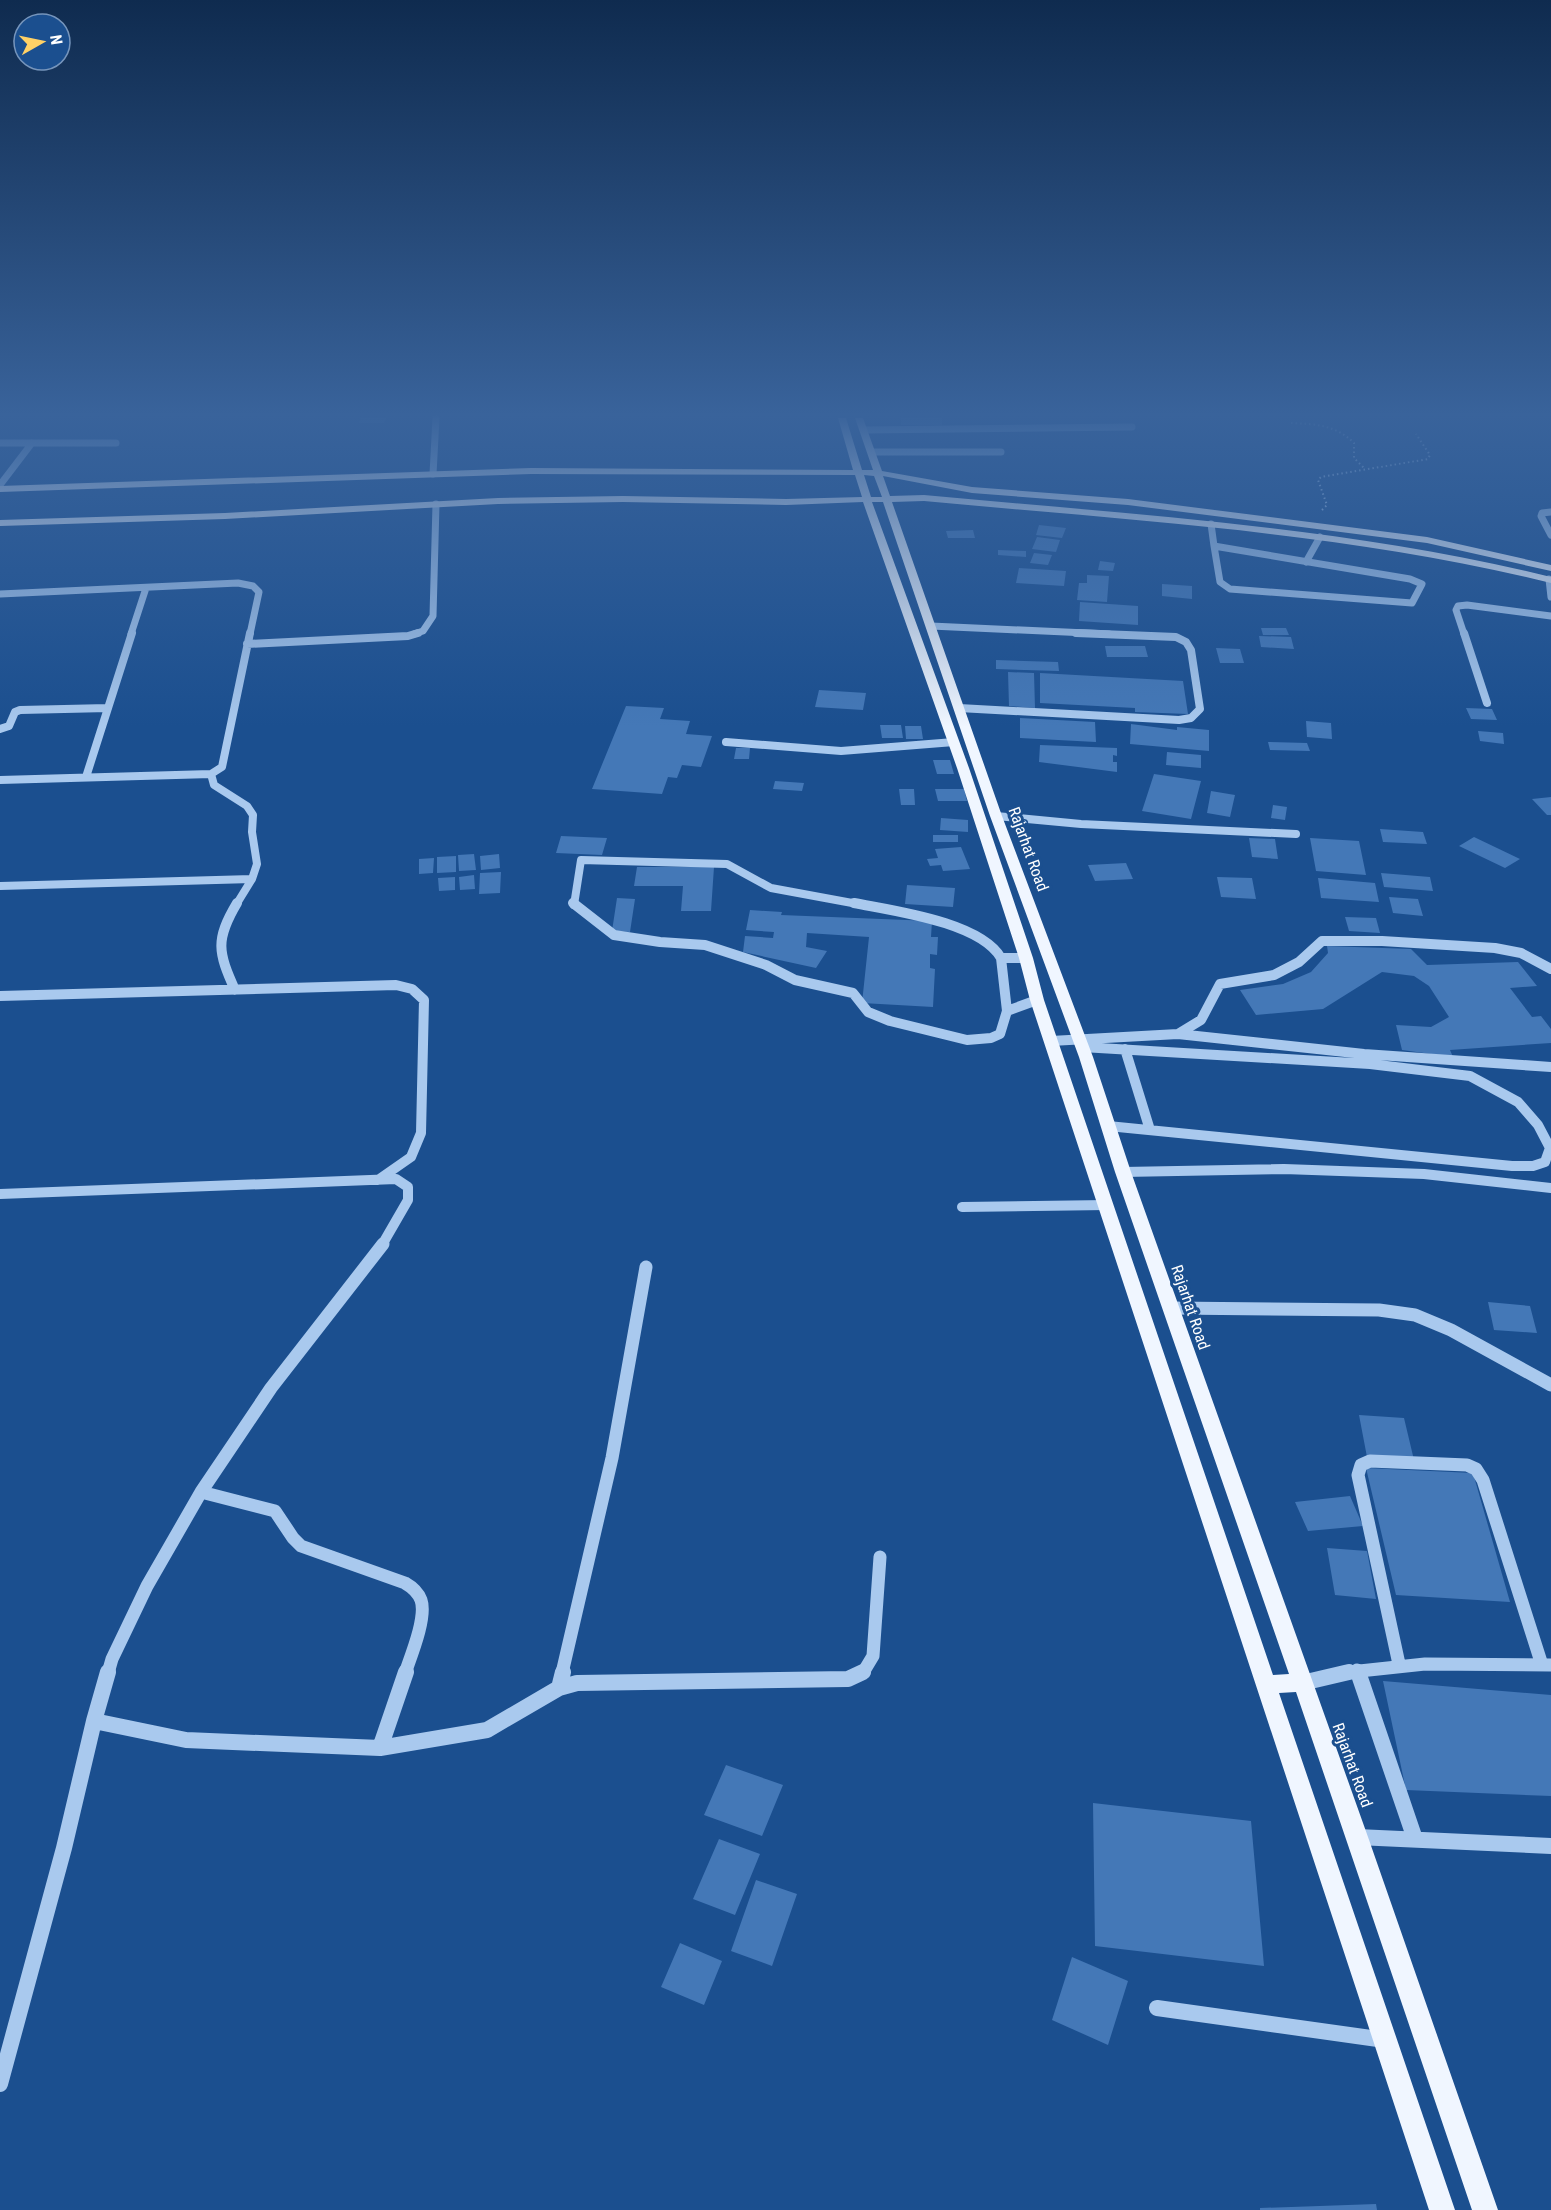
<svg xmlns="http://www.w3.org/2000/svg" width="1551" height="2210" font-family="'Roboto Condensed',sans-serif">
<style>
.building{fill:#4478b7}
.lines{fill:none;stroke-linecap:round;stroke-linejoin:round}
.path{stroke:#a9c9ee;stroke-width:2;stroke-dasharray:1.5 3;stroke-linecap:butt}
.minor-far4{stroke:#a9c9ee;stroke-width:7}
.minor-far3{stroke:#a9c9ee;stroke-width:8}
.minor-far2{stroke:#a9c9ee;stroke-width:10}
.minor-far1{stroke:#a9c9ee;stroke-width:13}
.minor{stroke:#a9c9ee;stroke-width:16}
.major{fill:#f0f6ff;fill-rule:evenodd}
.labels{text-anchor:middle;stroke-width:6;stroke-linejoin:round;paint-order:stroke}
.street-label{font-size:16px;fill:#fff;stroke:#1b4f8f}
</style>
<rect width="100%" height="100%" fill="#1b4f8f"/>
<path class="building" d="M361,418H386L384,423H359Z
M901,418H942V425H901Z
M1039,525L1066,528L1062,538L1036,535Z
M973,530L975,538H948L946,531Z
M1037,537L1060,540L1056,552L1032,549Z
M998,550L1026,551V557L998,555Z
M1034,553L1052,555L1048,565L1030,563Z
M1100,561L1115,563L1113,571L1098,570Z
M1019,568L1066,571L1064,586L1016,583Z
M1087,575L1109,576L1107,602L1077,600L1079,583H1087Z
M1162,584L1192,586V599L1162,596Z
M1080,602L1138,606V625L1079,621Z
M1261,628H1286L1289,635H1263Z
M1259,636L1291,637L1294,649L1261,647Z
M1105,646H1145L1148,657H1107Z
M1216,648L1240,649L1244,663H1220Z
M996,660L1058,662L1059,671L996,669Z
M1008,672L1034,673L1035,708L1009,706Z
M1040,673L1183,681L1188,714L1135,712V708L1040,703Z
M819,690L866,693L863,710L815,707Z
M626,706L664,708L660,719L690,721L686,734L712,736L701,767L682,765L677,778L668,777L662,794L592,789Z
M1466,708L1492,709L1497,720L1471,719Z
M1020,718L1095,722L1096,742L1020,738Z
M1306,721L1331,723L1332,739L1307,737Z
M1131,724L1177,730V727L1209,730V751L1130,744Z
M880,725H901L903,738H882Z
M905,726H921L923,739H906Z
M1478,731L1503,733L1504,744L1480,741Z
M1268,742L1307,743L1310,751L1270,750Z
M1040,745L1117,748V756L1113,755V762H1117V772L1039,762Z
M736,748H750L749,759H734Z
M1167,752L1201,755V768L1166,765Z
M933,760H950L954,774H937Z
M1154,774L1201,781L1191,819L1142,811Z
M775,781L804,783L802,791L773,789Z
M899,789H914L915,805H901Z
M935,789H964L967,801H938Z
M1211,791L1235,795L1230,817L1207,813Z
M1551,797V815H1547L1532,799Z
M1273,805L1287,807L1285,820L1271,818Z
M941,818L968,820V832L940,830Z
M1380,829L1423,832L1427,844L1383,842Z
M933,835H958V842H933Z
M561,836L607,838L602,855L556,853Z
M1474,837L1520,859L1505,868L1459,846Z
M1249,838L1275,839L1278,859L1252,857Z
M1310,838L1359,841L1366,875L1316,871Z
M961,847L970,869L943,871L941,865L930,866L927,859L938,858L935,849Z
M474,854L476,870L459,871L458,855Z
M499,854L500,868L481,870L480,856Z
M456,856V872L437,873V857Z
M434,858L433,873L419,874V859Z
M1126,863L1133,879L1095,881L1088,865Z
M637,867H714L711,911H681L683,886H634Z
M501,872L500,893L479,894L480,873Z
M1381,873L1430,877L1433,891L1384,887Z
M474,875L475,889L460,890L459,877Z
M455,877V890L439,891L438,878Z
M1217,877L1252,878L1256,899L1221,897Z
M1318,878L1375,883L1379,902L1321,898Z
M907,885L955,888L953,907L905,904Z
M1389,897L1418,899L1423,916L1393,913Z
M617,898L635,899L630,932L612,931Z
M750,910L782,912L781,915L932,921L931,937H938L937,955L930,954V968L935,969L933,1007L862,1003L869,937L807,933L806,947L827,951L816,968L743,952L745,936L773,938L774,932L746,930Z
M1345,917L1376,918L1380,933L1349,931Z
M1327,946L1411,949L1427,965L1518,962L1537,986L1510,988L1532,1017L1541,1016L1551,1029V1043L1450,1050L1453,1057L1402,1050L1396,1025L1431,1027L1449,1017L1429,986L1414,976L1382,972L1323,1009L1256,1015L1240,990L1283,984L1311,972L1328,953Z
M1488,1302L1530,1306L1537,1333L1494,1330Z
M1359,1415L1404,1418L1414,1460L1367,1457Z
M1366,1468L1473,1473L1510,1602L1396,1595Z
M1350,1496L1363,1526L1308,1531L1295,1502Z
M1327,1548L1367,1551L1376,1599L1335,1595Z
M1383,1681L1551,1695V1796L1406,1790Z
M726,1765L783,1785L762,1836L704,1815Z
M1093,1803L1251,1821L1264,1966L1095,1946Z
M719,1839L760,1854L735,1915L693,1899Z
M756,1880L797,1894L772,1966L731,1951Z
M680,1943L722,1961L704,2005L661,1987Z
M1072,1957L1128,1981L1108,2045L1052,2020Z
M1376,2204L1377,2210H1260V2208Z"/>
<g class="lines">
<path class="path" d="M1291,423C1315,424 1336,425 1354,443V458L1365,469
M1322,510L1327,505L1318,480L1321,477L1428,459L1430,455L1416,434"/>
<path class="minor-far4" d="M864,430L1132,427
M0,443H116
M872,452H1001
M433,474L436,418
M0,485L32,443
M1551,512L1542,513L1541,516L1551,535
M1211,524L1214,546
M1214,546L1410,579L1422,584L1412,603L1230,589L1220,582Z
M1306,562L1320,537
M1549,579L1551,597
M0,594L238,583L253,586L259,592L250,634
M931,626L1109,634
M131,634L146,588
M414,634L423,631L433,616L436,504
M1464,634L1456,610L1458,606L1467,605L1551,616"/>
<path class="minor-far3" d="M1464,633L1487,703
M247,644L408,636L418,633
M959,708L1179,720L1191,718L1200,709L1191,650L1186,642L1176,637L1076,633
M0,729L9,726L15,712L20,710L108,708
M726,742L841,751L954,742
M211,774L214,785L247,806L253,815L252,832L257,864L252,879L236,905
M86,777L132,633
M0,780L211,774L222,767L250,633
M996,816L1081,824L1296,834
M0,886L252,879
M574,905L581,860L727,864L771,888L863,905"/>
<path class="minor-far2" d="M573,903L614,935L660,942L705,945L766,965L795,980L853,993L868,1012L890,1021L967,1040L991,1038L1000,1034L1007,1011L1037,1000
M854,903C894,911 980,922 1001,958H1026
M1001,958L1007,1011
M235,990C218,952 215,940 237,903
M0,996L396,985L412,989L424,1000L421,1133L411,1157L378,1180
M1178,1034L1364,1054L1551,1067
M1051,1041L1178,1034L1201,1020L1220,984L1274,975L1299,962L1322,941H1382L1495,948L1521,953L1551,969
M1082,1047L1370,1064L1470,1076L1518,1102L1538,1125L1550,1148L1545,1162L1533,1166H1512L1108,1126
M1125,1049L1150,1130
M1123,1172L1284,1169L1424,1174L1551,1188
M0,1194L396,1179L408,1187V1200L382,1245
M962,1207L1107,1205"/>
<path class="minor-far1" d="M1171,1308L1379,1310L1415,1315L1451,1330L1551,1385
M201,1492L275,1511L293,1538L301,1546L405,1583C412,1587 418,1592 421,1600C427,1617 411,1656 405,1673
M1399,1664L1358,1475L1361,1465L1370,1461L1467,1465L1476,1469L1483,1480L1542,1665
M1357,1670L1358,1673
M108,1673L112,1659L147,1586L201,1492L271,1388L383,1244
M562,1673L612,1458L646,1267
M860,1673L864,1671L873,1656L880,1557
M1341,1673L1425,1664L1551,1665"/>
<path class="minor" d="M1358,1672L1415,1839
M1302,1683L1349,1672
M559,1688L563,1672
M94,1721L186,1740L380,1748L487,1730L559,1688L577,1683L848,1679L863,1672
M380,1748L406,1672
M1357,1837L1551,1846
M1157,2008L1385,2040
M0,2084L64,1848L94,1721L108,1672"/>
<path class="major" d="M838,418H846L862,470H873L855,418H863L882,471L972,487L1128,499L1427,537L1551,565V571L1427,543L1128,505L972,493L883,476L890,496L924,495C1134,515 1346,526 1551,577V583C1346,532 1134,521 924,501L892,502L1002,816L1093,1057L1131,1172L1368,1837L1498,2210H1472L1296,1692L1279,1693L1455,2210H1429L1030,1000L1019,958L957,768L863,502L786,505L623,502L498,504L225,519L0,526V520L225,513L498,498L623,496L786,499L862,497L855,475L531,474L0,492V486L531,468L853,470ZM864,475L874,476L882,497H871ZM872,502H883L990,816L1079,1057L1115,1172L1289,1674L1273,1675L1044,1000L1033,958L969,768Z"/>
</g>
<linearGradient id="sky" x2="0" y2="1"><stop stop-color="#0f2b4f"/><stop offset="0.57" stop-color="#39639b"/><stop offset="1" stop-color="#39639b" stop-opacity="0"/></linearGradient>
<rect width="1551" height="727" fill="url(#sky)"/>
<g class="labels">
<g class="street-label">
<text transform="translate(1029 849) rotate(70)" y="6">Rajarhat Road</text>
<text transform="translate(1191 1307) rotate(71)" y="6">Rajarhat Road</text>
<text transform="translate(1353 1765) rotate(70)" y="6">Rajarhat Road</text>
</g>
</g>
<g transform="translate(42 42) rotate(81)"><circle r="28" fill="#1b4f8f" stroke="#7695bc" stroke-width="1.5"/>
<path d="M0-4.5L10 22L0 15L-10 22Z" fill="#ffd166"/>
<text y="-9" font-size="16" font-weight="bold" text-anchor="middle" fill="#ffffff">N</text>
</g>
</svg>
